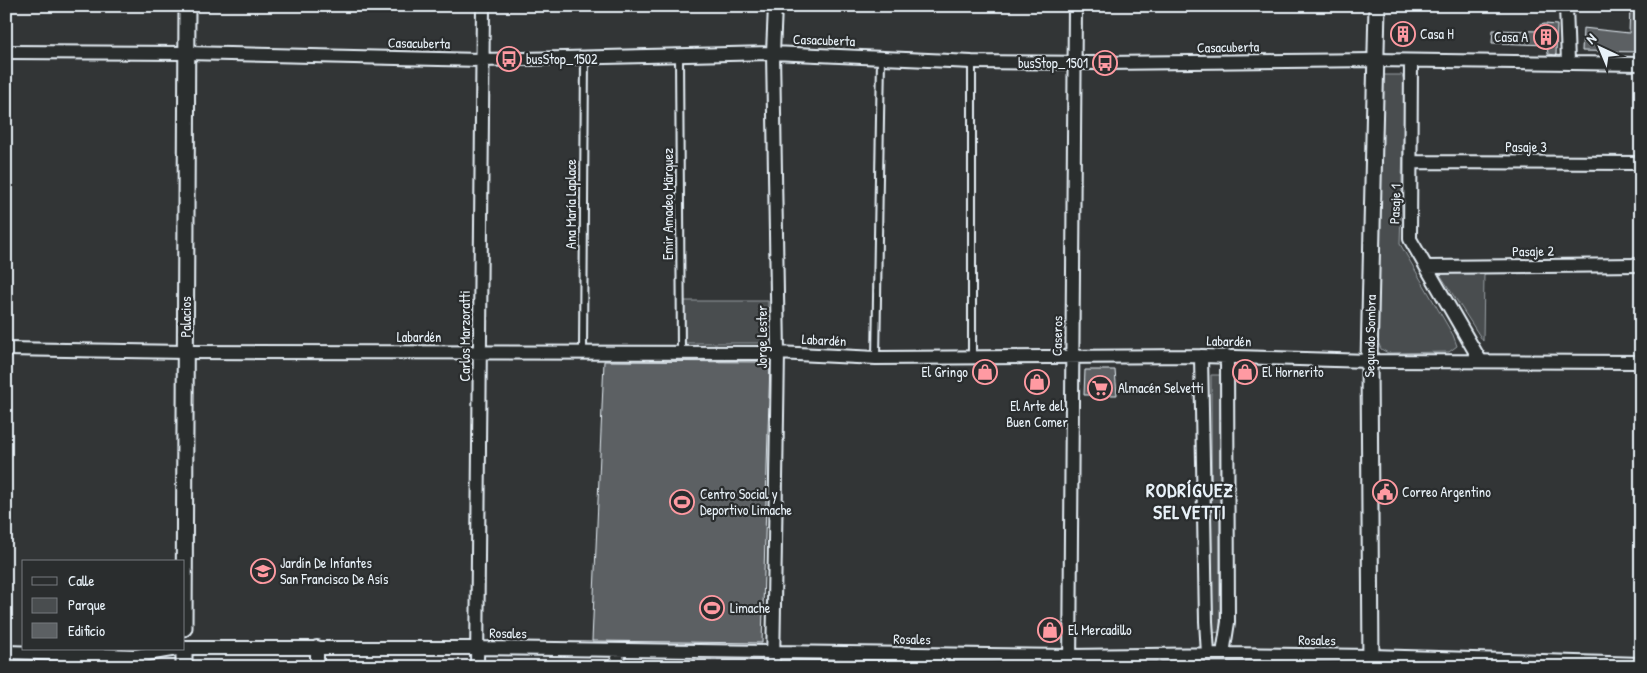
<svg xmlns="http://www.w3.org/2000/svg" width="1647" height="673" font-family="'Patrick Hand',sans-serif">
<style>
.green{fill:#494d4f;stroke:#989fa4}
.building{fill:#5c6063;stroke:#e8f1f8}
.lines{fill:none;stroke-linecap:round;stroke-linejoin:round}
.service-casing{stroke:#e8f1f8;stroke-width:10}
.minor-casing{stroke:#e8f1f8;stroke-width:16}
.tertiary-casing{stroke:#e8f1f8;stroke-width:19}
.service{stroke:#2a2d2e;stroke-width:6}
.minor{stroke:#2a2d2e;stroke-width:12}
.tertiary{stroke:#2a2d2e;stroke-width:15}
.labels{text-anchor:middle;stroke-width:4.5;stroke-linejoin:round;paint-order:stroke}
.poi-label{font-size:14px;fill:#e8f1f8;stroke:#2a2d2e;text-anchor:start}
.street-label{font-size:14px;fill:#e8f1f8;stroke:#2a2d2e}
.district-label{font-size:19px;font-weight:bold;letter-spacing:1px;fill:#e8f1f8;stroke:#2a2d2e}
</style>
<rect width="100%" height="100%" fill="#323536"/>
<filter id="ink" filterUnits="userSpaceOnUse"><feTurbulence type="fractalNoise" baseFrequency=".02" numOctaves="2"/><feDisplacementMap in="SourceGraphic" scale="10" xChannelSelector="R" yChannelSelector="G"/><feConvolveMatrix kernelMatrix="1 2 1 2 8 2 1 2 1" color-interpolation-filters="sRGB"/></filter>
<g filter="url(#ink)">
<path class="green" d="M1384,75H1402L1405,83L1400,244L1453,335L1457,346L1449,352L1388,353L1381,349L1378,342L1381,80Z
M1439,273L1484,274L1483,341Z
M682,301H768V343H682Z
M1211,375H1220V632L1212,633Z"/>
<path class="building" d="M1630,6H1641V52L1582,51L1583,28L1629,33Z
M1545,24L1557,25L1556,55L1548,54L1547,45L1492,43L1493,30L1540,31V25Z
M1397,26L1411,27L1410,42H1396Z
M604,361L770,362L762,643L592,641Z
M1085,370H1115L1117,395H1084Z"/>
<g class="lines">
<defs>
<path id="service" d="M679,55L681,352
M972,62V357
M583,352L585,57
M876,358L881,58"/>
<path id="minor" d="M1566,6L1568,62
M6,52L186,53L481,60L773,53L972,62L1105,63L1375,60L1641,64
M1411,61L1410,239L1480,360
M1412,162L1641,163
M1426,267L1641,265
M6,349L185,352L778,353L876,358L1201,356L1369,361L1641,362
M1201,356L1206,621L1208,654
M317,647V667
M184,648H476L1069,656L1223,654L1371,656L1641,664
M617,650L618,667
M6,652L136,656L177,649
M1223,654L1228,622L1227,356
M477,667L483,6
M773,667L778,353L773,53L775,6
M1070,667L1075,6"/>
<path id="tertiary" d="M184,628L187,6
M184,667V649
M1371,667L1369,361L1377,6"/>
</defs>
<use href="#service" class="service-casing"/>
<use href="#minor" class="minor-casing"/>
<use href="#tertiary" class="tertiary-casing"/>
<use href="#service" class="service"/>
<use href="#minor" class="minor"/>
<use href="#tertiary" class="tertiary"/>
</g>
</g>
<defs>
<symbol id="building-ring" viewBox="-11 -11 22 22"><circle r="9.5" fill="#2a2d2e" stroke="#ff9aa2" stroke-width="1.5"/><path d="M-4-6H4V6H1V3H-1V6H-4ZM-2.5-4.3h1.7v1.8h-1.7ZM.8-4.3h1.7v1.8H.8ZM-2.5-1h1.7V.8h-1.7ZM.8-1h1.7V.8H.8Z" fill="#ff9aa2"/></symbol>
<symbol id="bus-ring" viewBox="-11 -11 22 22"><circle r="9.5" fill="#2a2d2e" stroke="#ff9aa2" stroke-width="1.5"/><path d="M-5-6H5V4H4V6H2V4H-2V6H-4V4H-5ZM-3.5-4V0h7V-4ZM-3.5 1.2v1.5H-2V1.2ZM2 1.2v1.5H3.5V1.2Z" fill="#ff9aa2"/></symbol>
<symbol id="shop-ring" viewBox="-11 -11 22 22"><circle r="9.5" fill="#2a2d2e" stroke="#ff9aa2" stroke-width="1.5"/><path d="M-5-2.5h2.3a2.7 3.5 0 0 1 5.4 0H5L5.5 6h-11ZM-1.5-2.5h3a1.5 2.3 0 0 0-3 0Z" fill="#ff9aa2"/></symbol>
<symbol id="supermarket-ring" viewBox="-11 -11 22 22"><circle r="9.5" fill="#2a2d2e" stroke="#ff9aa2" stroke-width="1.5"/><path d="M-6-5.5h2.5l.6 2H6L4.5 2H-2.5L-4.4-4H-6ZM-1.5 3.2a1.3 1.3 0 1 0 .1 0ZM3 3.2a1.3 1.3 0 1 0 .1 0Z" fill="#ff9aa2"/></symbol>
<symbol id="civic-ring" viewBox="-11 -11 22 22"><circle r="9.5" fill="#2a2d2e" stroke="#ff9aa2" stroke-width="1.5"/><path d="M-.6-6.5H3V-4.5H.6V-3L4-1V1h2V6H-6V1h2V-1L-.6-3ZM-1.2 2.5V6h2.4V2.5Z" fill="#ff9aa2"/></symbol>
<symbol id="stadium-ring" viewBox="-11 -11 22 22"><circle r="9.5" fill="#2a2d2e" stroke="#ff9aa2" stroke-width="1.5"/><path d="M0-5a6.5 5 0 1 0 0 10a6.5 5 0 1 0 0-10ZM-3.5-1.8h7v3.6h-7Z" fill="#ff9aa2"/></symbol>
<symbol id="school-ring" viewBox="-11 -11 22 22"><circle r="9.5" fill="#2a2d2e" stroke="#ff9aa2" stroke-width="1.5"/><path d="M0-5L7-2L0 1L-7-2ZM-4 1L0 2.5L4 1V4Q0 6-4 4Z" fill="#ff9aa2"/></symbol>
</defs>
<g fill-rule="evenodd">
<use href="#building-ring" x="1389" y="20" width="28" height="28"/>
<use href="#building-ring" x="1532" y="23" width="28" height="28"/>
<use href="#bus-ring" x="495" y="45" width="28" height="28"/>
<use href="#bus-ring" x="1091" y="49" width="28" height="28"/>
<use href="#shop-ring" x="971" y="358" width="28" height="28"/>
<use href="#shop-ring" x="1231" y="358" width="28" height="28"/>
<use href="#shop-ring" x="1023" y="368" width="28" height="28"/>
<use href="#supermarket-ring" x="1086" y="374" width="28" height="28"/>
<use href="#civic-ring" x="1371" y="478" width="28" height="28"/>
<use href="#stadium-ring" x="668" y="488" width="28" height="28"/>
<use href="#school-ring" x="249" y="557" width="28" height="28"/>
<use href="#stadium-ring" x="698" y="594" width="28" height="28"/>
<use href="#shop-ring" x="1036" y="616" width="28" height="28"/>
</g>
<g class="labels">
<g class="poi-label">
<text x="1420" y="39">Casa H</text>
<text x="1528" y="42" text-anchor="end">Casa A</text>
<text x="526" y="64">busStop_1502</text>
<text x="1088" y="68" text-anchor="end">busStop_1501</text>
<text x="968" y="377" text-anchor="end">El Gringo</text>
<text x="1262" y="377">El Hornerito</text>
<text x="1118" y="393">Almacén Selvetti</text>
<text x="1037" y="411" text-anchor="middle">El Arte del<tspan x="1037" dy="16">Buen Comer</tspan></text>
<text x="1402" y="497">Correo Argentino</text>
<text x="700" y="499">Centro Social y<tspan x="700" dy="16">Deportivo Limache</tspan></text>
<text x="280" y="568">Jardín De Infantes<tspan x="280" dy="16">San Francisco De Asís</tspan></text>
<text x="730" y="613">Limache</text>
<text x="1068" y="635">El Mercadillo</text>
</g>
<g class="street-label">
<text transform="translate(824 40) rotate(2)" y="5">Casacuberta</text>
<text transform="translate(419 43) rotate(1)" y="5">Casacuberta</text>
<text transform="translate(1228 47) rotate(-1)" y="5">Casacuberta</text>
<text x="1526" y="152">Pasaje 3</text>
<text transform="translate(571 204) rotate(-90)" y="5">Ana María Laplace</text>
<text transform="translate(668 204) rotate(-90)" y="5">Emir Amadeo Märquez</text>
<text transform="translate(1395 204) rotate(-88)" y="5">Pasaje 1</text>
<text transform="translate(1533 251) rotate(-1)" y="5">Pasaje 2</text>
<text transform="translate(186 317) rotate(-90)" y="5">Palacios</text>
<text transform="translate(465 336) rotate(-90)" y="5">Carlos Marzoratti</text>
<text transform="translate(1057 336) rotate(-89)" y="5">Caseros</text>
<text transform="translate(1370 336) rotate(-89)" y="5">Segundo Sombra</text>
<text x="419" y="342">Labardén</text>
<text transform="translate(762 337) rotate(-90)" y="5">Jorge Lester</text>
<text transform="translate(824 340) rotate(3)" y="5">Labardén</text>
<text transform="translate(1229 341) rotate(1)" y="5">Labardén</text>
<text transform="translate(508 633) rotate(1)" y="5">Rosales</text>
<text transform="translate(912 639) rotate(1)" y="5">Rosales</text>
<text transform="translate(1317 640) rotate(1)" y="5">Rosales</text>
</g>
<g class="district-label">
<text x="1190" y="497">RODRÍGUEZ<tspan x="1190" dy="22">SELVETTI</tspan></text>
</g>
</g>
<rect width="1647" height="673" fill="none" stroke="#2a2d2e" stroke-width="25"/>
<rect x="12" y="12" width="1622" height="648" fill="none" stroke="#e8f1f8" stroke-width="2" filter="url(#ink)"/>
<rect x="22" y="560" width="162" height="90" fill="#2a2d2e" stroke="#767b7f"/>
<rect x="32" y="577" width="25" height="8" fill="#2a2d2e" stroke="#767b7f"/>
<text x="68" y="586" font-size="15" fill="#e8f1f8">Calle</text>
<rect x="32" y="598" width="25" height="15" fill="#494d4f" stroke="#767b7f"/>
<text x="68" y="610" font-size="15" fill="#e8f1f8">Parque</text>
<rect x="32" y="623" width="25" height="15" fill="#5c6063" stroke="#767b7f"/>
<text x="68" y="636" font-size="15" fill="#e8f1f8">Edificio</text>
<g transform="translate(1600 48) rotate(316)" stroke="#2a2d2e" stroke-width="4" paint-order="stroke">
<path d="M0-4L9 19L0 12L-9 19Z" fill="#e8f1f8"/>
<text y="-8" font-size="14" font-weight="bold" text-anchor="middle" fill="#e8f1f8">N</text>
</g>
</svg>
